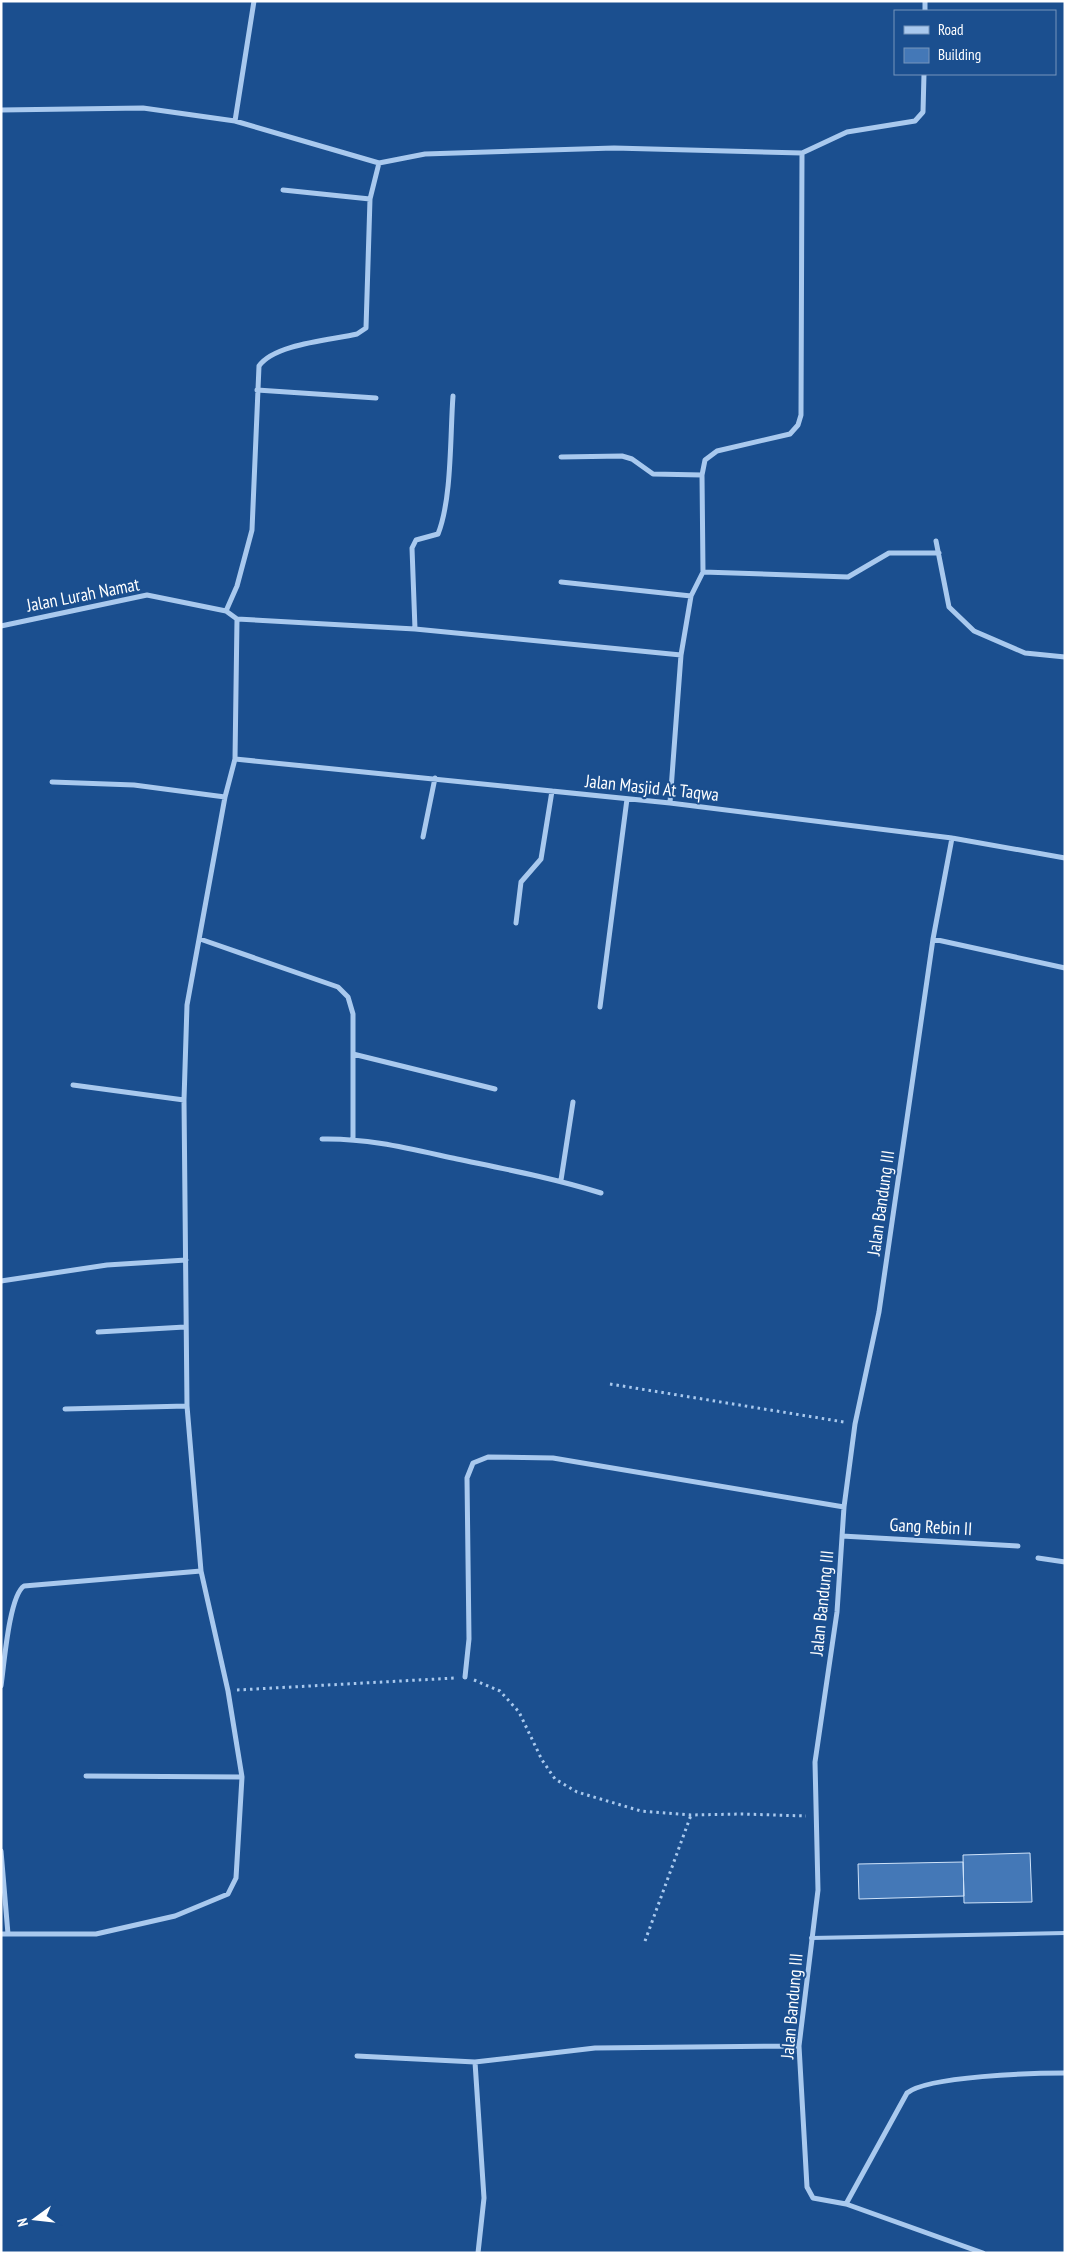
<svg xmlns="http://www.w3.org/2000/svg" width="1066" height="2254" font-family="'PT Sans Narrow',sans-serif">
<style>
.building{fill:#4478b7;stroke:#cfe3fa}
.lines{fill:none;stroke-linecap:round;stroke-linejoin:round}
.path{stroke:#a9c9ee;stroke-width:3;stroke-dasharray:2.5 4;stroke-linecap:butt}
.lane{stroke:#a9c9ee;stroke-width:4}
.street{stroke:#a9c9ee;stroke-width:5}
.labels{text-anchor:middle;stroke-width:4;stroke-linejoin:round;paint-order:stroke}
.street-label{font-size:18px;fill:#fff;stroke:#1b4f8f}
</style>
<rect width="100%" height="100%" fill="#1b4f8f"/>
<path class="building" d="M1030,1853L1032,1902L964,1903L963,1855Z
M963,1862L964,1896L859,1899L858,1864Z"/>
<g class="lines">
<path class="path" d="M610,1384L844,1422
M474,1680L500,1691L519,1712L542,1760L555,1779L577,1792L641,1811L691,1815L742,1814L806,1816
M237,1690L455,1678
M645,1941L691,1815"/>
<path class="lane" d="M811,1938L1065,1933"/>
<path class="street" d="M925,11V1
M1,110L143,108L235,121L379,163L425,154L614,148L802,153L847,132L915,121L923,112L924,74
M235,121L254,1
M283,190L370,199
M257,390L376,398
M561,457L622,456L632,459L653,474L702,475
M936,541L949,607L974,631L1025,653L1065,657
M703,572L848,577L889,553H939
M561,582L691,596
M226,611L237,586L252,530L259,366C274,344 331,340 357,334L366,328L370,199L379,163
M237,619L415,629L681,655
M1,626L147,595L226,611L237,619L235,759L225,797L187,1005L184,1100L187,1406L201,1571L228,1691L242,1777L236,1878L228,1894L175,1916L96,1934H1
M415,629L412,548L416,540L438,534C452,499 450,436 453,396
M235,759L670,803L952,838L1065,858
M52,782L134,785L225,797
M670,803L681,655L691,596L703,572L702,475L705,460L717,451L790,434L798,425L801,415L802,153
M423,837L435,778
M952,838L933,939L879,1312L855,1424L844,1507L837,1612L815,1762L818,1890L799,2046L807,2187L813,2198L846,2204L983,2253
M516,923L521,882L541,859L552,791
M200,939L338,987L348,997L353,1014V1139
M933,939L1065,968
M600,1007L627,799
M353,1054L495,1089
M73,1085L184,1100
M322,1139C369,1138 411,1149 457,1159C505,1169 553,1178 601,1193
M561,1180L573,1102
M1,1281L107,1265L186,1260
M98,1332L185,1327
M65,1409L187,1406
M842,1536L1018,1546
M1038,1558L1065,1562
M465,1677L469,1639L467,1478L473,1463L488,1457L553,1458L844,1507
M1,1686C4,1666 9,1596 24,1586L201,1571
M86,1776L242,1777
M1,1851L8,1934
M357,2056L475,2062
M846,2204L907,2093C928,2076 1034,2073 1065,2073
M478,2253L484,2198L475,2062L595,2048L799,2046"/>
</g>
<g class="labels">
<g class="street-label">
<text transform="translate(83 595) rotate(-11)" y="6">Jalan Lurah Namat</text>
<text transform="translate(652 788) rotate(6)" y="6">Jalan Masjid At Taqwa</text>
<text transform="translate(881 1203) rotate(-82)" y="6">Jalan Bandung III</text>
<text transform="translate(931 1527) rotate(3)" y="6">Gang Rebin II</text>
<text transform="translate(822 1603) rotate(-84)" y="6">Jalan Bandung III</text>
<text transform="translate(792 2006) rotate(-85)" y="6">Jalan Bandung III</text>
</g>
</g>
<rect width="1066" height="2254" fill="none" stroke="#ffffff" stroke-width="5"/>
<rect x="894" y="10" width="162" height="65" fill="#1b4f8f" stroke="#7695bc"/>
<rect x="904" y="26" width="25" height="8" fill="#a9c9ee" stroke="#7695bc"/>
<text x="938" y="35" font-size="15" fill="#ffffff">Road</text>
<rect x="904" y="48" width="25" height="15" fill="#4478b7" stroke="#7695bc"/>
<text x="938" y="60" font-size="15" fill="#ffffff">Building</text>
<g transform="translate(35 2219) rotate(255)" stroke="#1b4f8f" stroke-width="4" paint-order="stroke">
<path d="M0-4L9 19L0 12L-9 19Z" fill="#ffffff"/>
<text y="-8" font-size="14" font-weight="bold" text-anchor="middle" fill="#ffffff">N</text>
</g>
</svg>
